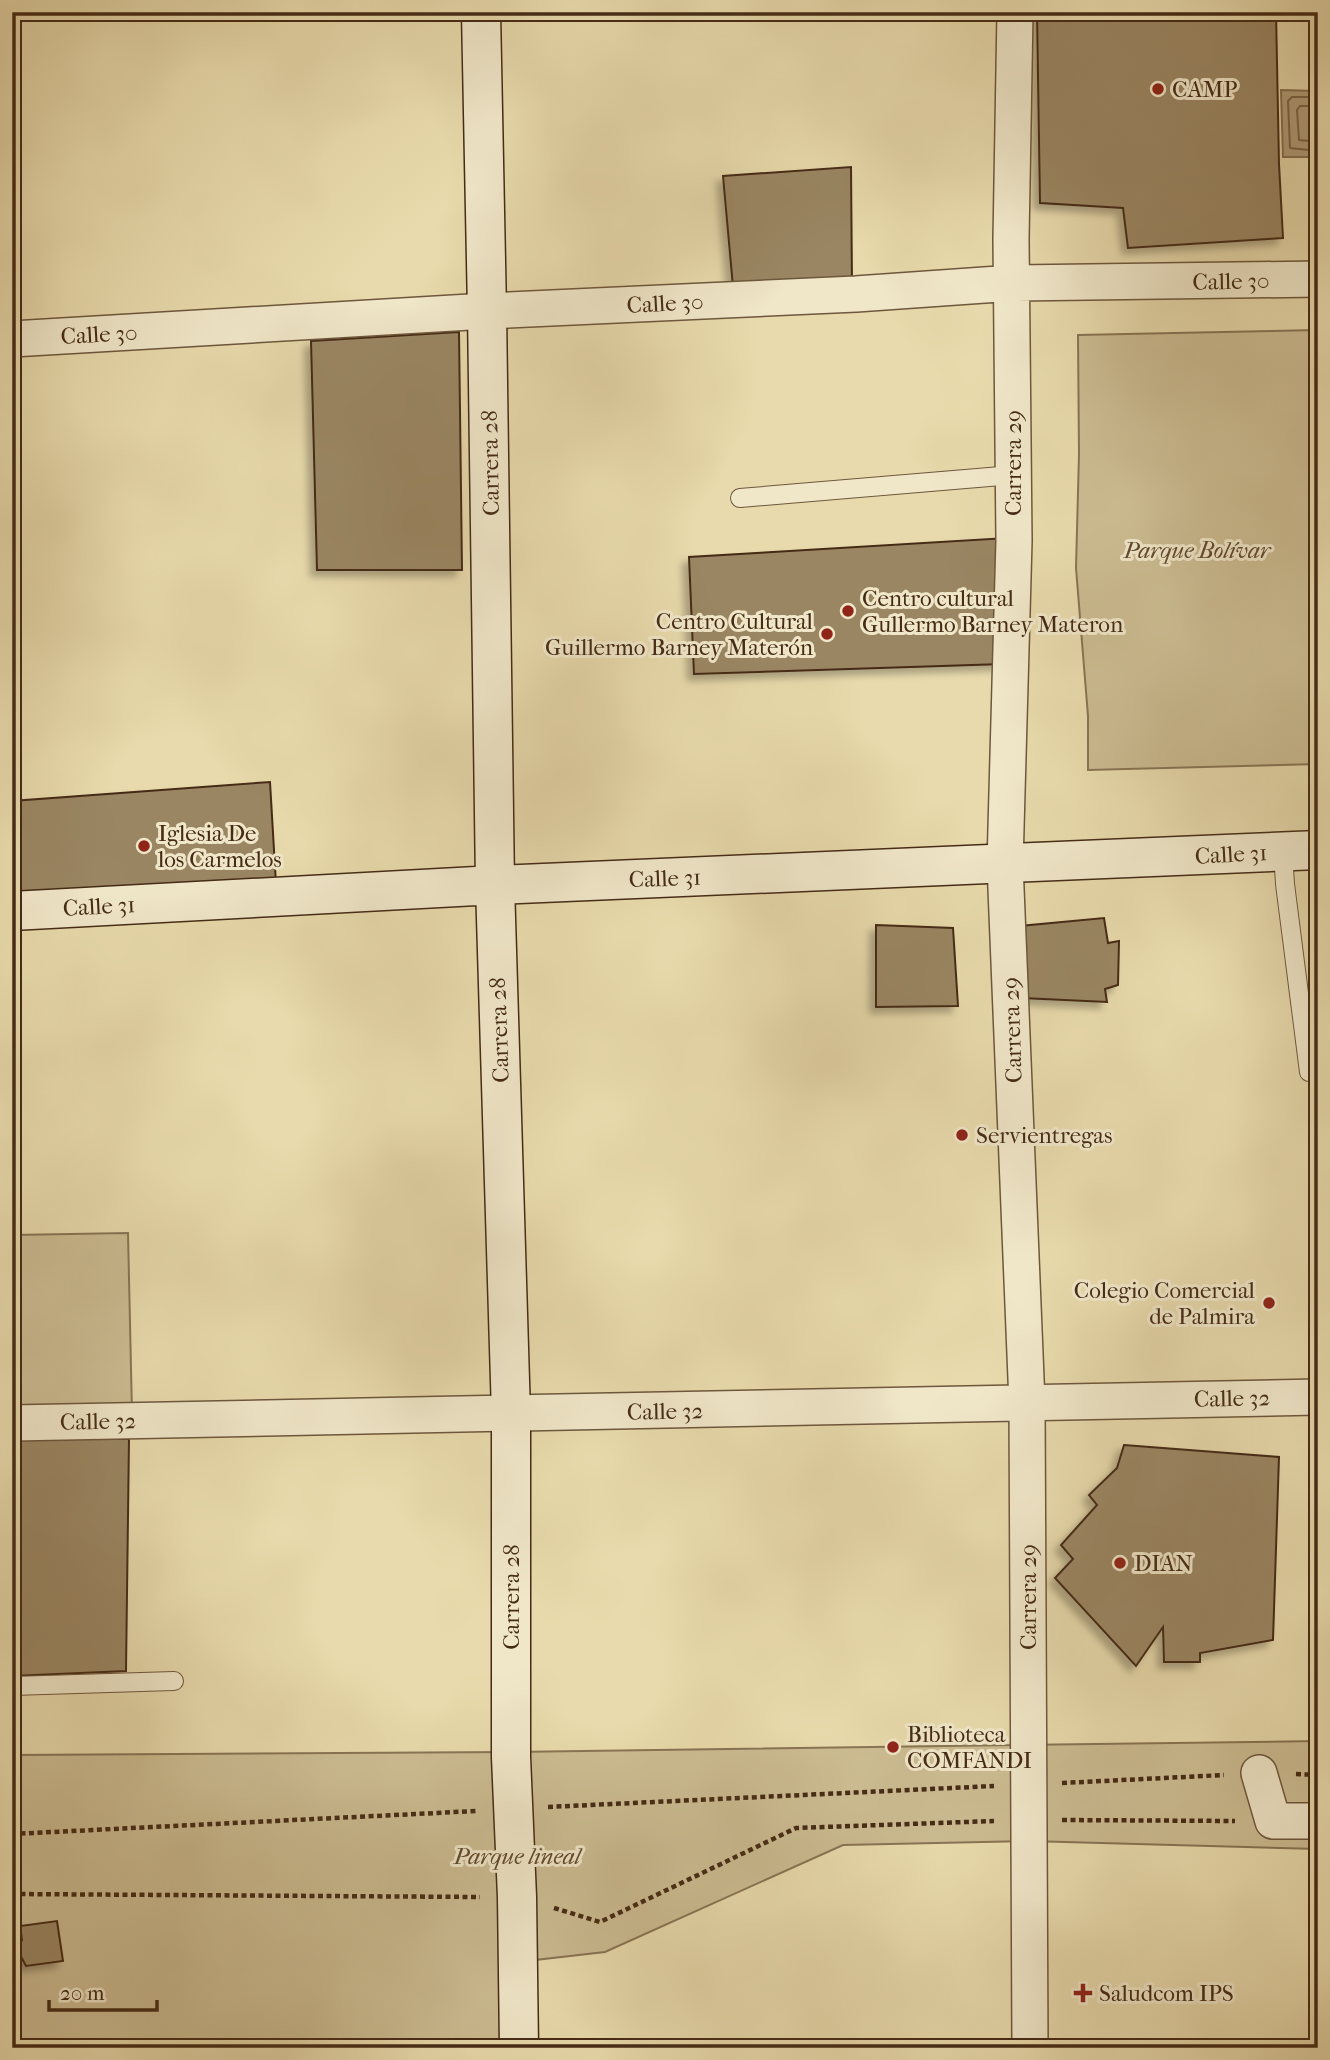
<svg xmlns="http://www.w3.org/2000/svg" width="1330" height="2060" font-family="'IM FELL French Canon',serif">
<style>
.green{fill:#ccbc92;stroke:#887454;stroke-width:2}
.water{fill:#b19e79;stroke:#867051;stroke-width:2}
.lines{fill:none;stroke-linecap:round;stroke-linejoin:round}
.shore{stroke:#7b6448;stroke-width:2}
.building{fill:#9a8664;stroke:#452b16;stroke-width:2;filter:url(#shadow)}
.lane-casing{stroke:#6e573c;stroke-width:20}
.street-casing{stroke:#6e573c;stroke-width:38}
.secondary-casing{stroke:#452b16;stroke-width:41}
.path{stroke:#452b16;stroke-width:4.5;stroke-dasharray:5 3.5;stroke-linecap:butt}
.lane{stroke:#f0e7c9;stroke-width:18}
.street{stroke:#f0e7c9;stroke-width:35}
.secondary{stroke:#f0e7c9;stroke-width:38}
.poi-dot{fill:#8f2418;stroke:#f0e7c9;stroke-width:2.5}
.labels{text-anchor:middle;stroke-width:6;stroke-linejoin:round;paint-order:stroke}
.poi-label{font-size:23px;fill:#452b16;stroke:#f0e7c9;text-anchor:start}
.street-label{font-size:23px;fill:#452b16;stroke:#f0e7c9}
.park-label{font-size:23px;font-style:italic;fill:#60482f;stroke:#f0e7c9}
</style>
<defs>
<filter id="shadow"><feDropShadow dx="-6" dy="6" stdDeviation="3.5" flood-color="#0004"/></filter>
</defs>
<rect width="100%" height="100%" fill="#e8daac"/>
<filter id="stains"><feTurbulence type="fractalNoise" baseFrequency=".00286" numOctaves="4"/><feColorMatrix values="0 0 0 0 .2 0 0 0 0 .09 0 0 0 0 .02 0 0 0 .5 -.17"/></filter>
<radialGradient id="worn" r=".72"><stop offset=".6" stop-color="#630" stop-opacity="0"/><stop offset="1" stop-color="#630" stop-opacity=".3"/></radialGradient>
<path class="green" d="M1318,330V764L1088,770V716L1076,568L1079,454L1078,335Z
M128,1233L132,1413H12V1235Z
M1318,1741V1849L1029,1841L843,1845L605,1952L518,1962L519,2048H12V1755L511,1752Z"/>
<path class="water" d="M1281,90L1317,91V157H1283Z"/>
<g class="lines">
<path class="shore" d="M1318,97H1292L1288,101L1290,148L1318,151
M1318,106H1300L1297,110L1299,140L1318,142"/>
</g>
<path class="building" d="M1037,12H1276L1279,164L1283,238L1128,248L1123,208L1040,203Z
M851,167L852,286L733,287L723,176Z
M459,332L462,570H317L311,341Z
M1007,538L1003,664L694,674L689,557Z
M270,782L276,884L19,902L12,801Z
M1104,918L1108,943L1119,941L1118,985L1105,989L1107,1002L1022,998L1020,926Z
M876,925L953,928L958,1006L876,1007Z
M12,1438L129,1439L126,1671L12,1676Z
M1124,1445L1279,1457L1273,1640L1200,1653V1662H1164L1163,1627L1136,1666L1055,1578L1073,1559L1061,1545L1097,1505L1089,1495L1117,1468Z
M57,1921L63,1961L26,1966L17,1949L22,1940L20,1926Z"/>
<g class="lines">
<defs>
<path id="lane" d="M740,498L1013,475
M1283,851L1285,884L1309,1072
M12,1686L174,1681"/>
<path id="street" d="M1015,12L1011,239L1014,541L1005,864L1027,1403L1030,2048
M12,339L487,311L856,294L1013,283L1318,279
M12,1423L1318,1397
M1259,1773L1273,1821H1318"/>
<path id="secondary" d="M481,12L487,311L495,885L511,1414V1757L517,1897L519,2048
M12,911L495,885L1318,850"/>
</defs>
<use href="#lane" class="lane-casing"/>
<use href="#street" class="street-casing"/>
<use href="#secondary" class="secondary-casing"/>
<path class="path" d="M1296,1774L1318,1775
M1062,1783L1224,1775
M548,1807L994,1786
M1062,1820L1235,1821
M12,1834L476,1811
M12,1894L480,1897
M554,1908L600,1922L796,1828L994,1821"/>
<use href="#lane" class="lane"/>
<use href="#street" class="street"/>
<use href="#secondary" class="secondary"/>
</g>
<g class="poi-dot">
<circle cx="1158" cy="89" r="7"/>
<circle cx="848" cy="611" r="7"/>
<circle cx="827" cy="634" r="7"/>
<circle cx="144" cy="846" r="7"/>
<circle cx="962" cy="1135" r="7"/>
<circle cx="1269" cy="1303" r="7"/>
<circle cx="1120" cy="1563" r="7"/>
<circle cx="893" cy="1747" r="7"/>
<path d="M1079.5 1982.5h7v7h7v7h-7v7h-7v-7h-7v-7h7z"/>
</g>
<g class="labels">
<g class="poi-label">
<text x="1172" y="97">CAMP</text>
<text x="862" y="606">Centro cultural<tspan x="862" dy="26">Gullermo Barney Materon</tspan></text>
<text x="813" y="629" text-anchor="end">Centro Cultural<tspan x="813" dy="26">Guillermo Barney Materón</tspan></text>
<text x="158" y="841">Iglesia De<tspan x="158" dy="26">los Carmelos</tspan></text>
<text x="976" y="1143">Servientregas</text>
<text x="1255" y="1298" text-anchor="end">Colegio Comercial<tspan x="1255" dy="26">de Palmira</tspan></text>
<text x="1134" y="1571">DIAN</text>
<text x="907" y="1742">Biblioteca<tspan x="907" dy="26">COMFANDI</tspan></text>
<text x="1099" y="2001">Saludcom IPS</text>
</g>
<g class="street-label">
<text transform="translate(1231 281) rotate(-1)" y="8">Calle 30</text>
<text transform="translate(665 303) rotate(-3)" y="8">Calle 30</text>
<text transform="translate(99 334) rotate(-3)" y="8">Calle 30</text>
<text transform="translate(490 463) rotate(-91)" y="8">Carrera 28</text>
<text transform="translate(1013 463) rotate(-90)" y="8">Carrera 29</text>
<text transform="translate(1231 854) rotate(-3)" y="8">Calle 31</text>
<text transform="translate(665 878) rotate(-2)" y="8">Calle 31</text>
<text transform="translate(99 906) rotate(-3)" y="8">Calle 31</text>
<text transform="translate(499 1030) rotate(-92)" y="8">Carrera 28</text>
<text transform="translate(1012 1030) rotate(-92)" y="8">Carrera 29</text>
<text transform="translate(1232 1398) rotate(-1)" y="8">Calle 32</text>
<text transform="translate(665 1411) rotate(-1)" y="8">Calle 32</text>
<text transform="translate(98 1421) rotate(-1)" y="8">Calle 32</text>
<text transform="translate(511 1597) rotate(-90)" y="8">Carrera 28</text>
<text transform="translate(1028 1597) rotate(-90)" y="8">Carrera 29</text>
</g>
<g class="park-label">
<text x="1197" y="558">Parque Bolívar</text>
<text x="517" y="1864">Parque lineal</text>
</g>
</g>
<rect width="1330" height="2060" fill="none" stroke="#e8daac" stroke-width="42"/>
<rect x="14" y="14" width="1302" height="2032" fill="none" stroke="#452b16" stroke-width="3.5"/>
<rect x="21" y="21" width="1288" height="2018" fill="none" stroke="#452b16" stroke-width="2"/>
<path d="M49 2000v10h108v-10" fill="none" stroke="#452b16" stroke-width="3.5"/>
<text x="60" y="2000" font-size="21" fill="#452b16" stroke="#f0e7c9" stroke-width="5" paint-order="stroke">20 m</text>
<rect width="100%" height="100%" filter="url(#stains)"/>
<rect width="100%" height="100%" fill="url(#worn)"/>
</svg>
